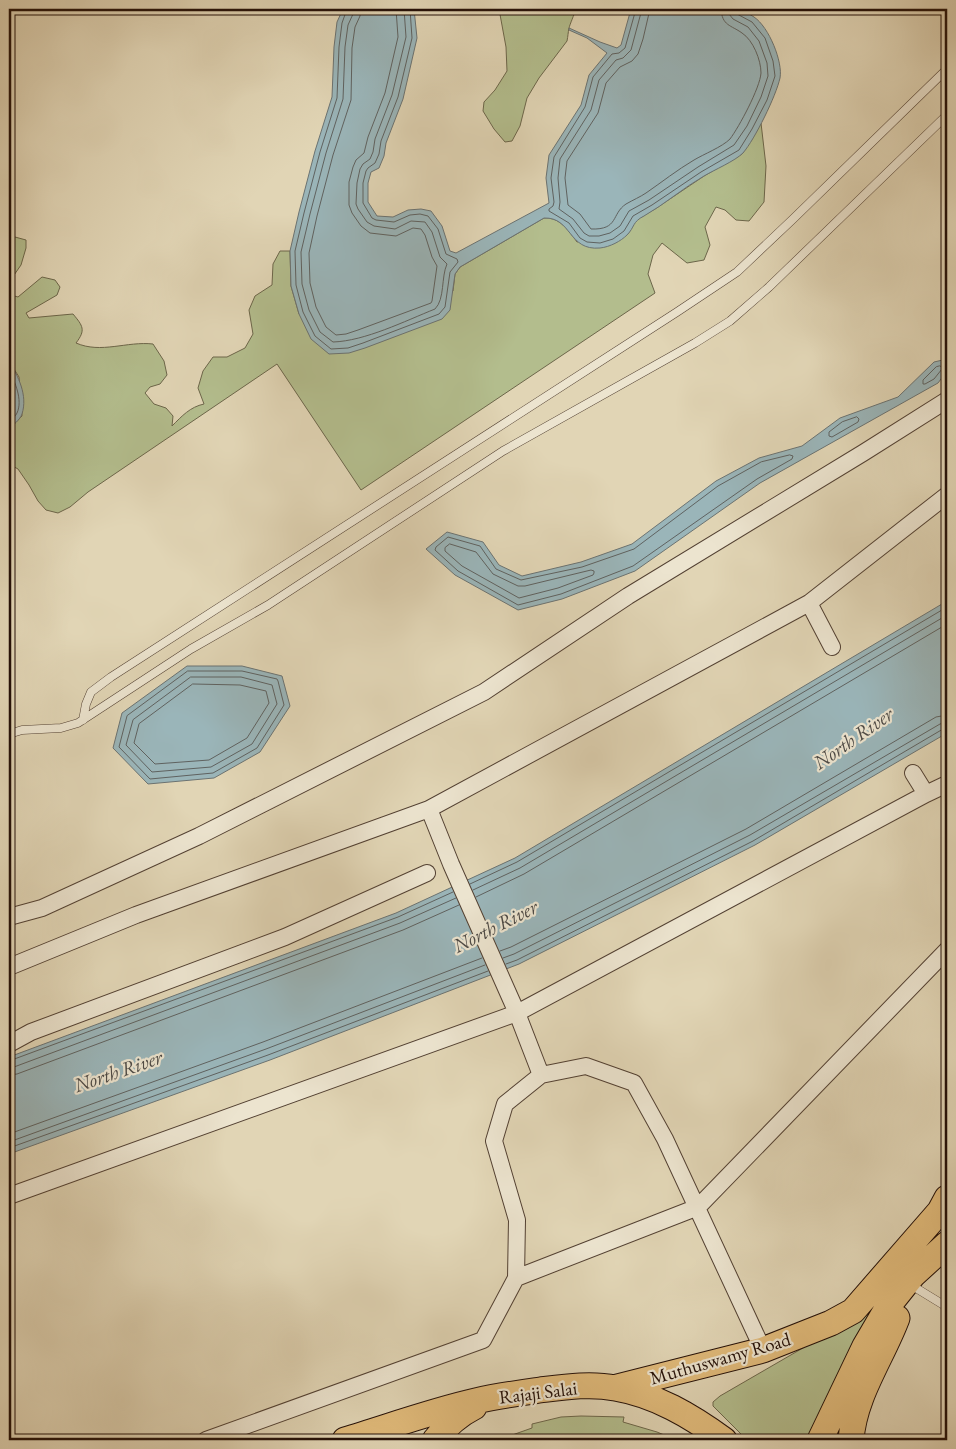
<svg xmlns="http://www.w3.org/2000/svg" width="956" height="1449" font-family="'EB Garamond',serif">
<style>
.green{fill:#b3bd8d;stroke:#6c664a}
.water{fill:#9ab5b9;stroke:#6b7372}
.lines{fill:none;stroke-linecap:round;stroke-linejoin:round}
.shore{stroke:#5f6260;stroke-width:1}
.lane-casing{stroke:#534133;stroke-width:9}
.street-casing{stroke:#534133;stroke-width:18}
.primary-casing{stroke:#241008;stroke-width:27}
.lane{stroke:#ece4cf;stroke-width:8}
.street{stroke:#ece4cf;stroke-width:16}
.primary{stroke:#e0ba7a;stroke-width:25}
.labels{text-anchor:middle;stroke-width:4.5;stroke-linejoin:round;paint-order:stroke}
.street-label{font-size:19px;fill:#241008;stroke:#ece4cf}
.water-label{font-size:20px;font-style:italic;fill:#4d4a46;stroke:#ece4cf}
</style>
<rect width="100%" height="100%" fill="#e1d5b5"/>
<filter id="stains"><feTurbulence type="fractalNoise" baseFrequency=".004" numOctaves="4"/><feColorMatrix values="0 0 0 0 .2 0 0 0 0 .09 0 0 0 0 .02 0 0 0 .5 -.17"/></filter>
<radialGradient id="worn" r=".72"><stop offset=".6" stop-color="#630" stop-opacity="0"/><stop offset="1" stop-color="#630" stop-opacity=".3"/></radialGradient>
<path class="green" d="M499,9H576C574,15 570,24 569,28C568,33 568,36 567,41L539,78L527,98L520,126L512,141L505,142L494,129L483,111L484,102L495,90L507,71L506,47Z
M761,123L766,166L764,202L749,221L736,220L725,210L716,207L705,227L710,245L704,260L687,263L662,243L653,255L648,274L655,293L361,490L277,364L88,492L70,507L58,513L46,510L38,501L29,485L18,469L9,464V429L22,416L19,377L9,361V242L15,237L26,240V248L21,265L12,278L11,295L18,297L42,277L55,280L60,287L57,295L26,313L29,318L73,314C83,326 86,330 76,343C101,354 127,341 153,344L164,361L167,375L160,384L150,387L145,393L154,404L166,408L173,416L172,426C182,416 190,407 204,404L198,388L203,371L213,357H227L245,348L253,334L249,310L255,296L272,285L273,264L280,251H290L291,286L299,314L453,291L455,274L460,267L544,218C560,217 568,230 577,242L628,234L636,220L655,209L704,176L742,154Z
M872,1308H874L806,1440H747L713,1406V1402L720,1396Z
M581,1416L624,1417L623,1422L657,1432L676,1440L677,1438L681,1440H502L515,1434L532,1428V1424L561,1417Z"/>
<path class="water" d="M343,9H414L417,38L403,99L386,143L384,156L379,168L371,172L368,183V202L377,216L393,217L408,210L421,209L431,211L442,226L450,251L456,253L549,203L546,178L549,155L581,105L589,75L607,53L587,38L569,30V28L600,42L617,48L621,45L631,9C656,9 682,9 707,9C716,9 729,7 737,9C742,11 750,14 754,17C769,27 783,62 780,78C776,96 755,139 743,153C735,161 714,170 704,176C683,188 665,204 644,216C632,222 635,227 627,235C621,241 610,247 600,248C568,251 572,217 544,218L460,267L455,274L450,310L442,319L365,348L349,353L329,354L311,339L299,314L291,286L290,251L299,212L315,151L332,97L334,47L337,22Z
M947,359V371L938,383L760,483L635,571L562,599L518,610L455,575L426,549L447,532L483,542L499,565L522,576L581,562L632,544L716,481L759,458L802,446L840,418L898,397L934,362Z
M9,361C18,376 28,395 22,414C20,420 13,425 9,429Z
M947,601V733L755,845L519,964L270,1060L9,1154V1057L396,913L515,858Z
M187,666H242L282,676L290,706L260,752L214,778L148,784L113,748L122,713Z"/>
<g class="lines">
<path class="shore" d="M347,9L342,23L339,47L337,98L320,152L304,213L295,251L296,285L303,312L315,336L331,349L348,348L363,343L439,314L445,307L450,272L458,262L457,259L446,254L438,229L428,216L420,214L410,215L394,222L376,220L372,218L363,203V183L366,171L368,168L375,163L379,154L381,141L398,97L412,38L410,9
M354,9L353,14L348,25L345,47L343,99L326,153L310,214L301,252L302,284L309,310L320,332L333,342C365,341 405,321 435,309C445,299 441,277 447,264L440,257L432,232L425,222L411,221L395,229L374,226L367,222L358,209L356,204L357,183L360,169L363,164L370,159L373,152L375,139L392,95L406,37L404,9
M361,9L360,16L355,27L352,48L351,100L333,155L317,216L309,253L310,283L316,307L326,327L336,335L346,334L358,330L431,303L432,301L437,266L432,257L425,235L421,229L413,228L396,236L370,233L361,226L352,213L349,205V182L353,167L356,160L364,153L368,137L385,93L398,37L396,9
M636,9L625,48L619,53L612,54L593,77L585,107L554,157L551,178L554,202L553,206L549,209V211L569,223L580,238L587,242L600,243L613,239L624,231L633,216L652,205L701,172L739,150L752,129L767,100L775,76L773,61L765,38L752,22L737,14L735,9
M642,9L631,50L623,58L616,60L599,80L591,110L560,159L558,178L560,202L559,209L573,219L584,233L589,236H599L610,233L620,226L629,211L649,200L698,167L734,145L747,126L761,97L768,76L767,63L759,41L748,27L733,19L729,14V9
M650,9L643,39L638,54L632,61L620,67L606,83L598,113L567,161L565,178L568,205L580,214L591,229C619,230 611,214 626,204C633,200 640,197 646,193C662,182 677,170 694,160C704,154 722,147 730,139C739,127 760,88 761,73C761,60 753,40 742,33C731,25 722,26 721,9
M940,366L942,367V369L934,379L925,384H923V380L936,367Z
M9,370C15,382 23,400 17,413C16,416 11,420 9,422
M857,417L859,419L858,422L832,437L829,436V432L842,422Z
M790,455L793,456L792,459L757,479L633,566L561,594L518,605L458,571L435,550L436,547L448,537L480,546L496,569L521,580L582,567L634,549L718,486L761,462Z
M450,544L476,552L493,574L518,586H525L591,570L594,571V573L593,575L558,588L519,598L462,566L445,551V548Z
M188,671H242L277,679L278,681L284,705L257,748L213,773L150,779L119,747L127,716Z
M191,677H241L272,685L277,704L252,744L211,767L152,772L126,745L133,720Z
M193,684L240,685L266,691L269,703L247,738L209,760L155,764L134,743L139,724Z
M470,884L517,862L947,607
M473,890L520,868L947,615
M476,897L524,874L947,624
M500,951L511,947L746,829L936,717L947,715
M503,958L514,954L750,835L940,724L947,722
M506,964L517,960L753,841L943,729H947
M9,1061L398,917L453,892
M9,1068L14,1067L400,923L456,898
M9,1075L17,1074L403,930L459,905
M9,1134L263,1042L482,958
M9,1142L266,1049L485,965
M9,1148L268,1055L488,971"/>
<defs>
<path id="lane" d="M83,720L86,704L91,692L111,677L677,312L737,272L793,219L947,69
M9,734L22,730L61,728L78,723L191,649L268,605L503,451L695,343L730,321L769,287L947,115
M911,1285L947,1307"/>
<path id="street" d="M809,603L832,647
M913,773L926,794
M429,809L451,864L517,1013L541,1075L586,1066L634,1083L665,1139L763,1350
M9,917L42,908L199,836L484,692L628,596L863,453L947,400
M9,967L136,915L429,809L809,603L947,495
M9,1044L31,1032L285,937L427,873
M9,1196L517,1013L926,794L947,784
M516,1278L698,1207L947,950
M206,1440L483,1340L516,1278L517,1220L494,1141L505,1104L541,1075"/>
<path id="primary" d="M617,1387L763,1350L831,1323L853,1311L940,1211L947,1198
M345,1440C388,1427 432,1411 476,1401C497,1396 519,1393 540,1390C564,1387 591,1383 615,1388C656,1395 691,1416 724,1440
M435,1440C446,1426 458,1415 474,1407
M820,1440L865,1346L889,1305L913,1275L947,1244
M851,1440C854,1396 882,1358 897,1318"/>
</defs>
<use href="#lane" class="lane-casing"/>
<use href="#street" class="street-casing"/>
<use href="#primary" class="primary-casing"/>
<use href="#lane" class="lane"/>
<use href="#street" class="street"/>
<use href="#primary" class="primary"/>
</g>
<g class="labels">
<g class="street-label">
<text transform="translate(720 1358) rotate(-16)" y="7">Muthuswamy Road</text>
<text transform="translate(538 1392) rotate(-7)" y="7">Rajaji Salai</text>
</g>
<g class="water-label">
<text transform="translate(853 738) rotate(-35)" y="7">North River</text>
<text transform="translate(495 926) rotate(-27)" y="7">North River</text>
<text transform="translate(118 1071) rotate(-19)" y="7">North River</text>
</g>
</g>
<rect width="956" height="1449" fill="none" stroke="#e1d5b5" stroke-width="30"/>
<rect x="10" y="10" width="936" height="1429" fill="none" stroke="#241008" stroke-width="2.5"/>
<rect x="15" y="15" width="926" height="1419" fill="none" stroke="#241008"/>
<rect width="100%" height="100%" filter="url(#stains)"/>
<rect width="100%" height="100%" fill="url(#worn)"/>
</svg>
